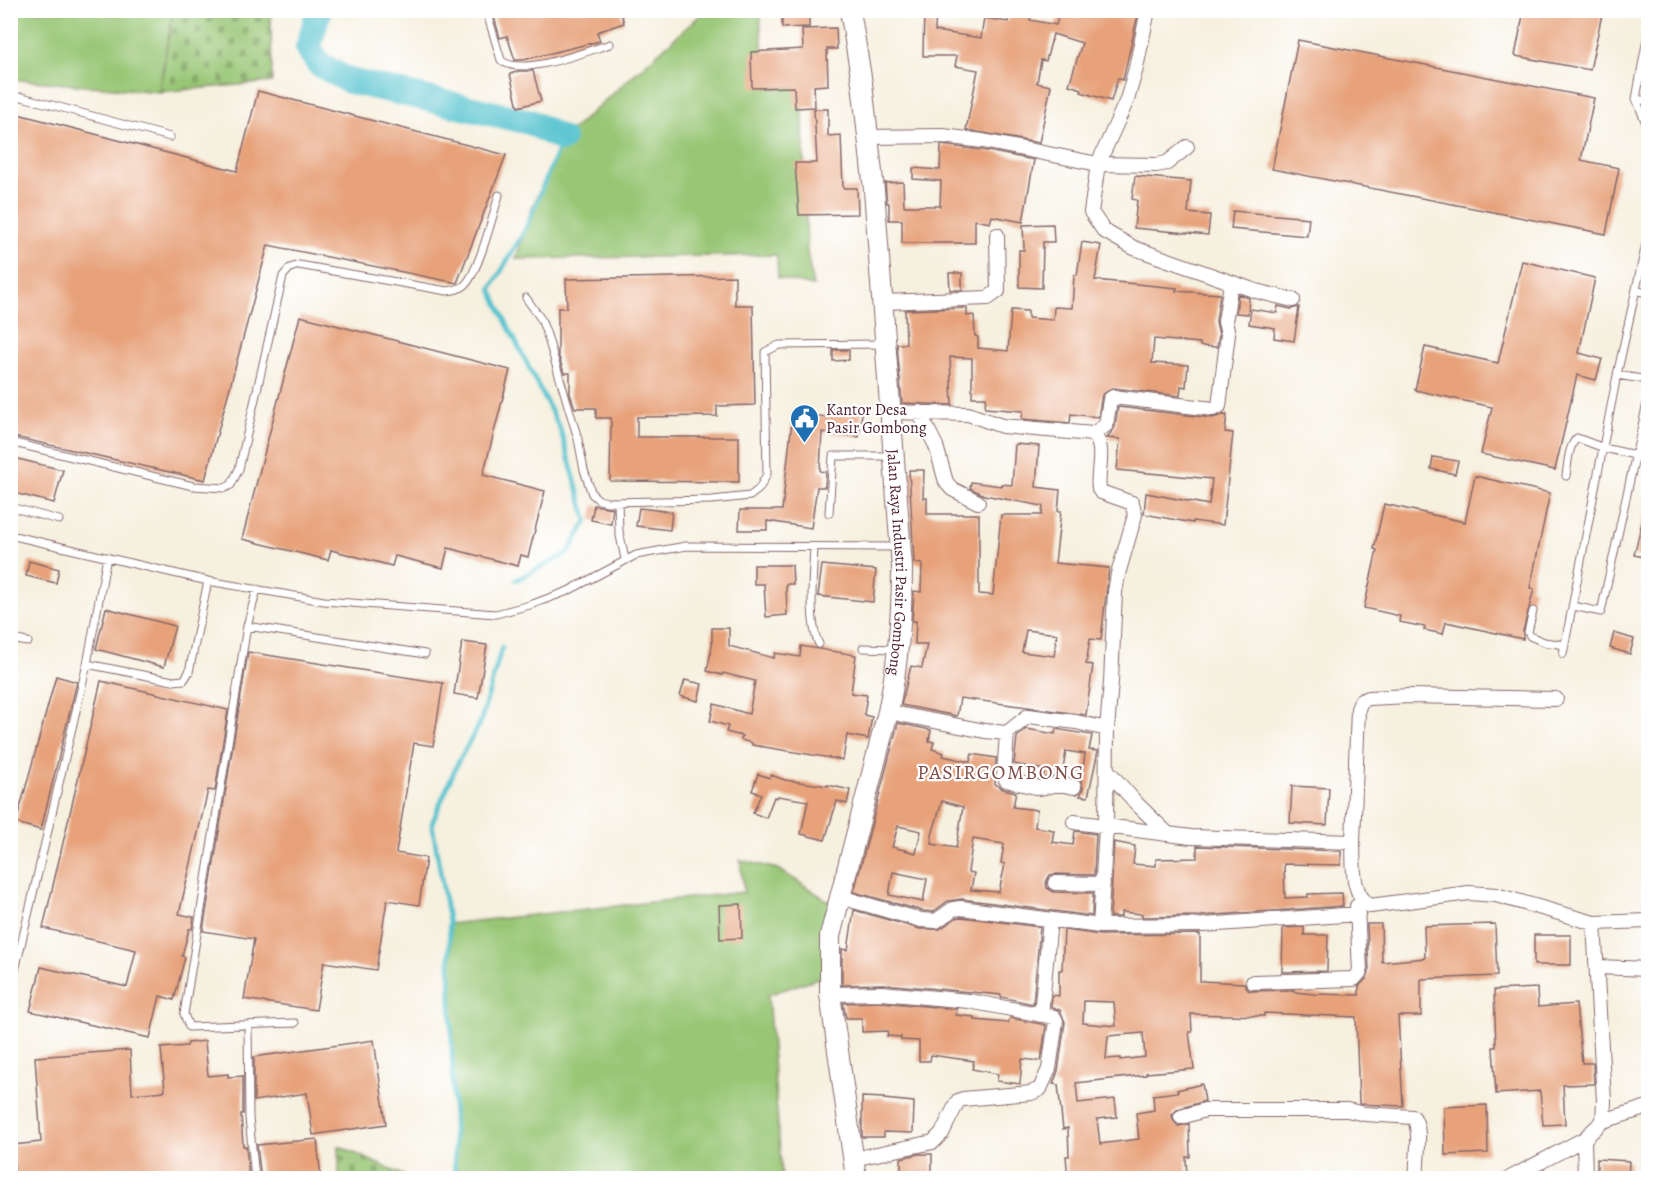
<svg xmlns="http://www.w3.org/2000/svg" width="1659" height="1189" font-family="Alegreya,serif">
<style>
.grass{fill:#98c675;stroke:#717250;stroke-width:1.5}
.cemetery{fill:url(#cemetery-stones);stroke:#717250;stroke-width:1.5}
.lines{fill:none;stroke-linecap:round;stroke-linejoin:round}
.stream{stroke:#57c3cf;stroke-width:4.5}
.river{stroke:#57c3cf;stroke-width:26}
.building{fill:#e7a27a;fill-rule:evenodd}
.service-casing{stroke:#86686a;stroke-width:9}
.minor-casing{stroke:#86686a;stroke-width:16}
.secondary-casing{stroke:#86686a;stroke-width:22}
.service{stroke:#fff;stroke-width:7}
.minor{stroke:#fff;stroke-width:14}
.secondary{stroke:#fff;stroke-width:20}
.labels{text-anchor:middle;stroke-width:4.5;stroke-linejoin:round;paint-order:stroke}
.poi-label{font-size:16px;fill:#4a1f2b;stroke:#fff;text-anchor:start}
.street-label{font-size:16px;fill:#4a1f2b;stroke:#fff}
.quarter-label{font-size:20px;letter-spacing:1.5px;fill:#814d47;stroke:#fff}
</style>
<defs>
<pattern id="cemetery-stones" width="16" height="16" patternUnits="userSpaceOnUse" patternTransform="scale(1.5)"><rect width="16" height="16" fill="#98c675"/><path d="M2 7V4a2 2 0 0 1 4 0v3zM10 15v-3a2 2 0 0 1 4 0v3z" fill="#7ea060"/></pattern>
</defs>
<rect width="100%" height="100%" fill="#fff"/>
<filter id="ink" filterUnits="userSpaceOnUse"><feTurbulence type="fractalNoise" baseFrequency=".0167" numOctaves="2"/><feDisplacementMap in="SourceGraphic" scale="12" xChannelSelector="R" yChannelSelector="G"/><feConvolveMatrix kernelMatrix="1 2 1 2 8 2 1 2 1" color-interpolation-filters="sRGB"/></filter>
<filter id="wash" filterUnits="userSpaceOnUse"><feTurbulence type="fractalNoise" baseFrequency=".008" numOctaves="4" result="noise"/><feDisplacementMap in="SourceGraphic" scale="24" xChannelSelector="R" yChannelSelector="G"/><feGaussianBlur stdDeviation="1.35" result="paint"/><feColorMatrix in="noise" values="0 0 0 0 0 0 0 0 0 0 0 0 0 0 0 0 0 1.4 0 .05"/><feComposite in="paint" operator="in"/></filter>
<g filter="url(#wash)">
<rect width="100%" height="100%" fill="#f6f0df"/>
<path class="grass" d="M10,11H173L159,92L11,79Z
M705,11H760L765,87L802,88L807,252L813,286L778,278L777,255L516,259L531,210L562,139Z
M740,860L778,869L832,903L821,977L768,995L782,1178H455L449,924L744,892Z"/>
<path class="cemetery" d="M173,11H271L272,82L159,92Z
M339,1146L409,1178H339Z"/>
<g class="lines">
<path class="stream" d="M516,580L568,553L587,521L560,429L508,326L491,289L526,228L562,139
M455,1178L449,924L432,823L458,762L480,723L502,647"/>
<path class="river" d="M319,10L308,48L319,64L349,81L530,122L562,139"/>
</g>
<g id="blocks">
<path class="building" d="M492,10H620L624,23L597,32L600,41L523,60H515L507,36L500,38Z
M782,10H809V27L782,28Z
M924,10H936L935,31L981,38L984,18L1008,22L1009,10H1032L1030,20L1056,25L1060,10H1083L1092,13L1093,10H1139L1123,80L1118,78L1111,101L1081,92L1082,89L1069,85L1082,43L1053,34L1046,61L1041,60L1037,83L1051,86L1039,143L966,130L978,70L955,66L957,56H923Z
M1524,10H1603L1590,70L1515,56Z
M836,28L837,49H827L828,85L814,86L815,107L795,108L794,87L752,88L751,52L803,49L802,29Z
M1298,40L1594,98L1581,160L1619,168L1606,234L1272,169Z
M519,71H533L541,101L518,107L510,74Z
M258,91L506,155L457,283L268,245L205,480L10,436V128L14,113L237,171Z
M814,109H828V136L841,135L843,188H857L858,214L799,215L795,163H817Z
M941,145L982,150L1034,160L1023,222L992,216L990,223L975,220V243H902V220H889V203H887L885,183L903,182L904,206H940L941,181L913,179V168L940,170Z
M1135,176L1191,181L1188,213L1210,215L1208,235L1134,228L1137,200L1132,199Z
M1233,211L1309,218L1307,236L1231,229Z
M1053,224L1054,242H1043L1042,288L1019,287V250H1024L1023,225Z
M1082,242L1101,245L1095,280L1177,288L1176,291L1220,294L1216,321L1219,335L1217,347L1200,346V343L1154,339L1152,363L1188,365L1186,387L1181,386L1180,396L1113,388L1102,395L1098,417L1071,414L1070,423L1022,419L1023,411L985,408L986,397H972V358L950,357L952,405L902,403L897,344H906L905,310L967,308V316L974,315L975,336L978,337V348L1008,351L1011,310L1028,311V318L1053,320L1054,307L1072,308L1074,275H1077Z
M1522,261L1595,278L1579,353L1602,359L1596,380L1577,375L1555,470L1481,454L1492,407L1415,390L1425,347L1498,363Z
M949,273H962V290H950Z
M735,276V305H753L755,405L717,406V416L637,417V437H739V482L610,481L611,418H596V408H575L570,394V373H564L558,354V308H567L566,279Z
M1238,294L1249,298L1248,314L1236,313Z
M1278,306L1291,309L1299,307L1294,341L1274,338L1275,328L1249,324L1251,309L1277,313Z
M300,316L510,370L483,475L545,491L528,557L521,555L518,566L448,548L443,568L395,556L392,566L331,550L328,560L242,539Z
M833,350H849V360L833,361Z
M1118,407L1212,418L1227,414L1225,432L1233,433L1223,525L1193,521V523L1144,514L1146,493L1209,505L1212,479L1117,470L1120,439L1107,438L1115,427Z
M827,408L862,413L859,437L822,432L820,471L826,472L825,487H817L811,528L767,521V530H739L740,510H782L793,412L826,417Z
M1015,444L1039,446L1036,487L1060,490L1058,511H1061L1055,563L1109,568L1101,640L1090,639L1086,664L1093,665L1086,715L960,698L957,716L901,705L911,666L922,668L927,644H915L916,621H912L914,591L921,592L922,564L914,563L909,470H924L923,498H927V514H979V594L993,595L1001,515H1042L1043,506L984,495L970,488L971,482L1001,486V484L1012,485ZM1026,630L1057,634L1054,656L1022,652Z
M10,457L63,470L54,503L10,492Z
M1433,457L1458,461L1455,474L1431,469Z
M1475,476L1550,493L1530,588L1534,589L1523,631V639L1446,622L1443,634L1424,630L1425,627L1399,622L1400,616L1364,608L1377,550L1374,549L1384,504L1465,522Z
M594,505L613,508L611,524L591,520Z
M639,508L672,512L670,530L636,526Z
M1644,514H1648V558L1634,555Z
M29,561L59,569L56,583L26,576Z
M754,565H792L793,584H786L787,615L766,617L764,584H754Z
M822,565L876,570L873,602L818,596Z
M106,608L175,626L164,667L96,649Z
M712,628H729V646L774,658L775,653L800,657L801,646L856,655L851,693L867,695L864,715L872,717L868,739L847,735L843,760L752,745V743L741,740L742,736L726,732L728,726L710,721L714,704L749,714L755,681L723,673L722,675L707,671L712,646Z
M1614,633L1634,639L1630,654L1610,648Z
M462,642L487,645L478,698L454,694Z
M248,652L443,683L433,746L414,743L396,853L426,858L419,905L387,900L376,970L324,962L316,1010L244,999L254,939L203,931Z
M56,676L77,682L41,830L16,823Z
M685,680L702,684L698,701L680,696Z
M101,681L228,710L215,791L208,790L179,914L194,917L192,929H189L182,956L185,957L174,1000L160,996L150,1038L30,1011L41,967L127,987L136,950L43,928Z
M898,723L931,730L929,741L934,742L932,749L944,753L943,756L970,762L972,754L996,758L995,784L1003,789L1016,792L1013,807L1037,810L1035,827L1054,830L1052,842L1073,845L1075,831L1096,834L1094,875L1055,874L1050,875L1046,882L1047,888L1054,892L1093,893L1092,916L962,899L948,901L933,912L923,911L854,892ZM942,801L963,807L956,848L932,844V835ZM898,826L921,831L916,853L892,847ZM973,839L1004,844L1001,863L1005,864L999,892L971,890L974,873L968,872ZM893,872L927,879L923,902L889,895Z
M1026,729L1055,734L1056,729L1092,735L1089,750L1098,751L1088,797L1080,796L1083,788L1081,782L1085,754L1066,751L1062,775L1043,778L1045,770L1014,764L1017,737Z
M758,774L770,778L771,775L785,780L828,786V785L850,790L847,804L837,801L825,840L801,834L808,801L778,796L777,798L774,797L766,818L753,813L761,794L752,791Z
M1292,786L1329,788L1327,825L1290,823Z
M1114,842L1135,846L1133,864L1156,866V859L1197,858V846L1341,851V865L1284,864L1285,898L1308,897V894L1342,893L1343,906L1201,916L1142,917V914L1121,912V917H1110Z
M741,904L742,938L720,939L719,905Z
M854,910L920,929H940L956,918L961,917L1040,927L1033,1004L1001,997V995L981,993L883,984L842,985V949L848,950Z
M1367,924H1381L1382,962L1425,958L1424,926L1495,924L1497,976L1421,979V1016H1398L1403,1106L1359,1104L1356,1017L1264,1013V1016L1191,1014L1192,1032H1189L1194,1069L1146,1073V1075L1076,1083L1078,1103L1115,1099L1117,1117L1097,1119L1100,1144L1139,1139L1136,1113L1154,1110L1153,1095L1178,1092L1177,1090L1202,1084L1205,1101L1178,1109L1172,1115L1173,1120L1178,1126L1189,1124L1190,1157H1186L1187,1179H1068L1066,1156H1069L1068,1128L1063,1129L1058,1085L1053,1084L1058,1071L1065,1022L1060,1010L1051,1007L1052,995L1059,996V970H1062L1064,930L1100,935L1200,934V981L1244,983L1248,990L1253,991L1294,990V992L1314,994L1359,995V986L1367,978L1369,972ZM1084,1001L1114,1002L1116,1026L1083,1023ZM1143,1033L1145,1057L1120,1060V1058L1106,1059L1108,1036Z
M1304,927V935H1328L1327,971L1282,972L1283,928Z
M1534,935H1571V965H1534Z
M1537,988L1538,1007L1576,1004L1582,1063H1593L1594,1084L1563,1085L1565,1124L1543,1125L1540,1091L1496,1094L1493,1047H1496L1494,990Z
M882,1002L957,1009L956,1015L975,1017V1020L1008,1023L1010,1018L1046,1025L1041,1061L1022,1059L1020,1084L997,1081L998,1074L972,1069L974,1061L931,1055L930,1061H919V1041L901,1040V1037L887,1036L888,1031L862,1032V1018H846L843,1003Z
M374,1040L386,1124L313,1135L307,1093L254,1101V1057Z
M205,1041L208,1076L228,1074V1077L243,1076V1114H241L243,1146H246L249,1179H15L13,1145L41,1142L35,1057L130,1050L132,1094L165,1091L161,1048L187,1046L188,1043Z
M862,1097L884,1098V1099L914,1102L913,1133L884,1132V1137H862Z
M1487,1105L1488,1153L1445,1155L1444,1107Z
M317,1139L321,1179H261L257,1145Z
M919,1154H932V1175H901V1158Z
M1597,1159L1629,1161L1628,1179H1597Z"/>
</g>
</g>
<g filter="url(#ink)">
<use href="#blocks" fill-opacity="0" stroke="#86686a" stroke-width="1.5"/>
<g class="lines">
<defs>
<path id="service" d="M486,10L501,60C520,78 587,51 610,44
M1648,33L1636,99L1648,128
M10,99L22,97L170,137
M1636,99L1648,101
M1638,291L1648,293
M526,298L541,319L547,335L578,439L584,470L592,494L599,500L607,502L712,500L750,496L759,489L767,474L765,352L779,345L884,344
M1617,375L1642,379L1648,376
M10,442L193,486L225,488L231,485L239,469L283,276L290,268L299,265L447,291C454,290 461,289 465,285C479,271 493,215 499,195
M1566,476C1568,464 1568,446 1577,438L1604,448L1648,458
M618,502L619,531L625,559
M10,507L59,520
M829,513L833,456H892
M10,535L208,581L324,601L496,614L530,605L568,591L636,555L686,546L899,547
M814,547C813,570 808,624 819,644
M257,589L247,626L184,1014L189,1027L295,1023
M1573,606L1601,612L1647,403
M1533,611L1528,632L1530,636L1544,642L1565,645
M247,626L425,654
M10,639L28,642
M863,648L896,649
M1563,654L1617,375L1648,235
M87,664L107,557
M10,992L87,664L173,681L184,680L189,672L208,581
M248,1025L249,1118L255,1178"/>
<path id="minor" d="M1148,10L1136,68L1127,100L1098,164L1091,212L1104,231L1134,248L1256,291L1293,300
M869,137L943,136L983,141L1098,164L1156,165L1167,163L1187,147
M883,302L988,298L998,291L997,235
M891,412L968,414L1002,426L1093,434C1107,448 1096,471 1099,489L1101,492L1132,503L1135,515L1118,574L1115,592L1111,682L1107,729L1106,827L1100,926L1204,925L1358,914
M919,412L936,446L946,482L952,489L978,502
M1093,434L1106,425L1110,399L1113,397L1213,409L1219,406L1228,334L1225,322L1231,283
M888,712L985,731L1007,733L1028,716L1076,722L1107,729
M1007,733L1004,775L1006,780L1040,788L1059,784L1074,787
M1107,770L1137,804L1168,834
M1074,822L1191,837L1353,842C1354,863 1350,893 1370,906L1469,893L1496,895L1594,923L1648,921
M1353,842L1358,709L1361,701L1369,698L1409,696L1556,699
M1055,883L1103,884
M840,897L921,920L936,921L953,909L961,908L1100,926
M1598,967L1648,969
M1253,982L1354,979L1360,972L1357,906
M830,994L882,993L969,1001L1054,1017L1056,1021L1049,1069L1040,1089L1031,1093L963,1099L958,1101L942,1133L933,1142L853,1159
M1041,1015L1050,920
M1181,1117L1205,1110H1347L1365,1114L1413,1117C1423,1130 1415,1162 1417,1178
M1603,1121L1648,1107
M1584,1139L1585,1178
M1510,1178L1584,1139L1603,1121L1604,1101L1594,923"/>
<g id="secondary">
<path id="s1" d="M850,10L862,83L874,190L902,567C902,617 898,664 888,712L830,936V994L856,1178"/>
</g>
</defs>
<use href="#service" class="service-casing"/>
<use href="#minor" class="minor-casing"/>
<use href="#secondary" class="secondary-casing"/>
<use href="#service" class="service"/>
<use href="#minor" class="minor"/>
<use href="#secondary" class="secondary"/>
</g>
</g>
<defs>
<symbol id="civic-pin" viewBox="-11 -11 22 30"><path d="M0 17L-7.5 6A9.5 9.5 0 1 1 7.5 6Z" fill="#1f6fb2" stroke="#fff"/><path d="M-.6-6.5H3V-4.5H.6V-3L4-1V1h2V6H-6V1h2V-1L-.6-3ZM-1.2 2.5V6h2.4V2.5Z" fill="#fff"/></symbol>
</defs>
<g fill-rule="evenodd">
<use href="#civic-pin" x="788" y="402" width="33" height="45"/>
</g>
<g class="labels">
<g class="poi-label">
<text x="826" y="415">Kantor Desa<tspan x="826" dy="18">Pasir Gombong</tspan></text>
</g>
<g class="street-label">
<text dy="6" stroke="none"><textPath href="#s1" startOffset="555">Jalan Raya Industri Pasir Gombong</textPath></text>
</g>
<g class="quarter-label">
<text x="1001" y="779">PASIRGOMBONG</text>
</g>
</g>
<rect width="1659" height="1189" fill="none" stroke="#fff" stroke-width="36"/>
</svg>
